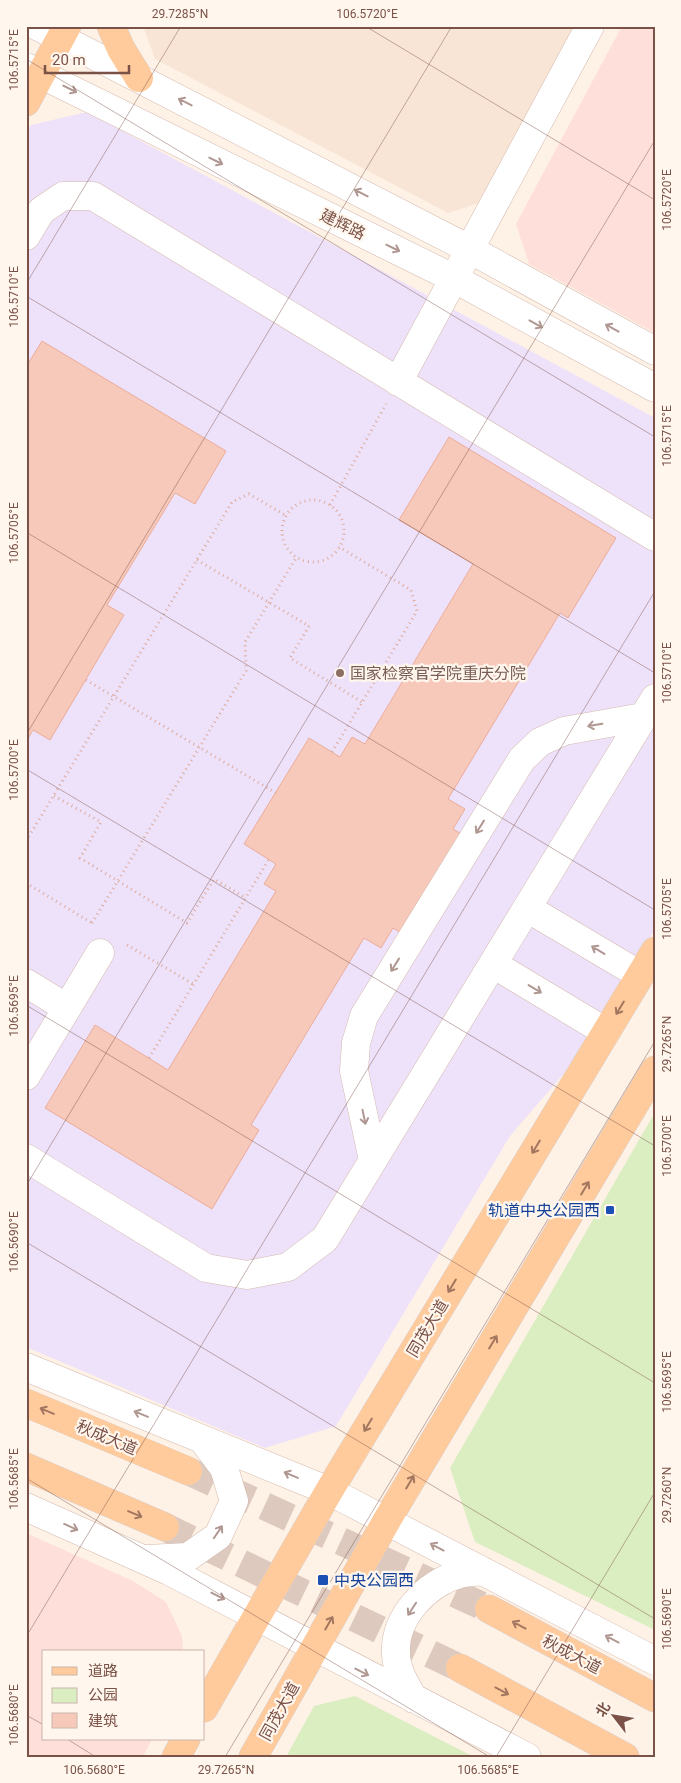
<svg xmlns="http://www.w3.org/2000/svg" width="681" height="1783" font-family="Roboto,'Noto Sans SC',sans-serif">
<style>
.residential{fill:#f9e5d6}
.commercial{fill:#ffdfd9}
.education{fill:#eee2fb}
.green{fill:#dbeec2}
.building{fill:#f7c9ba;stroke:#ebac99}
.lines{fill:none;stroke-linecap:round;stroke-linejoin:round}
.major-tunnel{stroke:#ddc9be;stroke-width:28;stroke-dasharray:28 14;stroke-linecap:butt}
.minor-casing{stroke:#d4b9ad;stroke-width:29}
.major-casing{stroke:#dacfcb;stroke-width:29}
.path{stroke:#dcac9d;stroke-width:3;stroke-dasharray:1 4;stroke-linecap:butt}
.minor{stroke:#fff;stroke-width:28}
.major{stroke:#ffcb9c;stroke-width:28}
.oneway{stroke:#b09791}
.oneway2{stroke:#a37660}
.ticks{fill:none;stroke:#7b5247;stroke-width:1;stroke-opacity:0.45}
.education-dot{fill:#8d6e63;stroke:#fff6ee;stroke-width:2}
.transit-dot{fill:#1a4fb4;stroke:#fff6ee;stroke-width:2}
.labels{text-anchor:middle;stroke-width:4.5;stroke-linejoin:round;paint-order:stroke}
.street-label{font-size:16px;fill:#7b5247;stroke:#fff6ee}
.education-label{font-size:16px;fill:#785e54;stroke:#fff6ee;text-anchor:start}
.transit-label{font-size:16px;fill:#164399;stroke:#fff6ee;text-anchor:end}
.neatline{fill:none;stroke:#7b5247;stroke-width:2}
.ticks-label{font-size:12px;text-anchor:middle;fill:#7b5247}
</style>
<rect width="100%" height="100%" fill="#fef1e6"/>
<path class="residential" d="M143,26H580L485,201L448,213L155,59Z"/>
<path class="commercial" d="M622,26H655V333L529,264L516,224Z
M26,1533L133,1581L166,1602L182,1636L183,1652H44V1739H152L143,1757H26Z"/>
<path class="education" d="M87,112L655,418V929L578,1057L510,1136L336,1426L265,1448L26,1347V133L31,125Z"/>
<path class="green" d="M655,1112V1630L475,1542L450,1468Z
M355,1696L474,1757H286L314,1706Z"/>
<path class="building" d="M42,341L226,451L195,504L175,493L107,605L124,615L50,740L33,730L26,742V406L29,402L26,400V367Z
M449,437L616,538L568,618L560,613L448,799L465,809L453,829L481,846L421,945L393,928L381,948L364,938L251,1125L259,1130L212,1209L45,1108L95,1025L168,1070L276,891L264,884L276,864L244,844L309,738L340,757L352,737L365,744L473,564L399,520Z"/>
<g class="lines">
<path class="major-tunnel" d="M188,1471L489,1609
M165,1527L460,1668"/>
<defs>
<path id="minor" d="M37,26L469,249L655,351
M26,67L453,278L655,388
M26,236L41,211L63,196H93L655,537
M398,382L590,26
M527,908L640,975
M493,964L606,1032
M26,983L67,1008L26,1076
M67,1008L100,953
M26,1158L206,1268L247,1275L288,1267L325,1239L655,698
M373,1160L354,1071L356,1043L364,1016L522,759L540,742L564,731L643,717
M26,1367L329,1491L655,1661
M26,1507L169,1571L527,1757
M146,1559L188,1557L218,1536L234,1501L224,1468L202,1439
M414,1699C405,1684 396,1670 396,1653C394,1617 427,1583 460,1574C467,1572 475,1572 483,1571"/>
<path id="major" d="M111,26L121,49L139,78
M26,102L67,26
M26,1403L188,1471
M26,1467L165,1527
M489,1609L655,1698
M460,1668L625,1757
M204,1708L329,1491L655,951
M176,1757L186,1739
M253,1757L387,1520L655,1070"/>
</defs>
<use href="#minor" class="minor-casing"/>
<use href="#major" class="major-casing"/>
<path class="path" d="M282 531a31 31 0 1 1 62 0a31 31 0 1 1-62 0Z
M330,505L386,404
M197,560L309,626L290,658L362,702
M86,680L276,793
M332,752L417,611L411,590L339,547
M54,796L101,822L80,858L187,923L214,879L246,898
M26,841L232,502L249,494L285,515
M26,883L92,923
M92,923L246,671L245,642L296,558
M127,945L193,984
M149,1058L269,859"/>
<use href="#minor" class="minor"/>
<use href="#major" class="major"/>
</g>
<defs><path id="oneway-shaft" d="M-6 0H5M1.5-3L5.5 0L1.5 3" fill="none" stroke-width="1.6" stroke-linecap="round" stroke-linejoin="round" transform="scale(1.25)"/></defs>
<g class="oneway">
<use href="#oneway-shaft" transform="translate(70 89) rotate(26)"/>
<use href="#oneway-shaft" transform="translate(185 102) rotate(-153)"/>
<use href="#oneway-shaft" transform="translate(216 161) rotate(26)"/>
<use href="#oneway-shaft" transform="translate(361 193) rotate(-153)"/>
<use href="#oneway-shaft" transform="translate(393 248) rotate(26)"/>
<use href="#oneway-shaft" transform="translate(536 324) rotate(29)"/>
<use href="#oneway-shaft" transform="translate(612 328) rotate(-151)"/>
<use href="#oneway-shaft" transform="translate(595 725) rotate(170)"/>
<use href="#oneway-shaft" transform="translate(480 827) rotate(122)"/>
<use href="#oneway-shaft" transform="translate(598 950) rotate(-149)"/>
<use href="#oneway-shaft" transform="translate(395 965) rotate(122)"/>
<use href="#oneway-shaft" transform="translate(535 989) rotate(31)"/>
<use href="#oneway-shaft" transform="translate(364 1117) rotate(78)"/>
<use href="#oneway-shaft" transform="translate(141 1414) rotate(-158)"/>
<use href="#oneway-shaft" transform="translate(291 1475) rotate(-157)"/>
<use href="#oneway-shaft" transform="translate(71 1527) rotate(24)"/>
<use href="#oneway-shaft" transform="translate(218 1532) rotate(-56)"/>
<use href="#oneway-shaft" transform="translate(437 1547) rotate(-152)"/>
<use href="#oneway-shaft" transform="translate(218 1596) rotate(27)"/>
<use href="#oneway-shaft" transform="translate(412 1609) rotate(123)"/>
<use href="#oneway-shaft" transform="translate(612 1639) rotate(-152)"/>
<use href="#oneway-shaft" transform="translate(362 1672) rotate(27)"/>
</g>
<g class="oneway2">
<use href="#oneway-shaft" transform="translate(620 1008) rotate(121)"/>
<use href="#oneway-shaft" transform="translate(536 1147) rotate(121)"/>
<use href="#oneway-shaft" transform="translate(585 1188) rotate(-59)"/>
<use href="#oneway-shaft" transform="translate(452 1286) rotate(121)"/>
<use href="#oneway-shaft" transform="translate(493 1342) rotate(-59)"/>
<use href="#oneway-shaft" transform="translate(47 1411) rotate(-157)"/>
<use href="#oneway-shaft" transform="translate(368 1425) rotate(121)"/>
<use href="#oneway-shaft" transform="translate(410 1482) rotate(-59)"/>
<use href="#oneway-shaft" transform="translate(135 1514) rotate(23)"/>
<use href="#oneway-shaft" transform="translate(329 1623) rotate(-60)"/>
<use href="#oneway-shaft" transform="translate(519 1625) rotate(-152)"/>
<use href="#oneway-shaft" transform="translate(502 1691) rotate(28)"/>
</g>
<path class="ticks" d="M365,26L655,200M26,59L655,437M26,284L181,26M26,296L655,673M26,532L655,910M26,735L452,26M26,769L655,1146M26,1005L655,1383M26,1186L655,140M26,1242L655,1619M26,1478L490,1757M26,1637L655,591M26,1715L44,1725M67,1739L96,1757M225,1757L655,1041M496,1757L655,1492"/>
<circle class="education-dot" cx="340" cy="673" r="5"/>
<g class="transit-dot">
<rect x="605" y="1205" width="10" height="10" rx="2.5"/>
<rect x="317" y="1574" width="12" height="12" rx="2.5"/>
</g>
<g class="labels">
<g class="street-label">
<text transform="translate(343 224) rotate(26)" y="6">建辉路</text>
<text transform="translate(427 1328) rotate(-59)" y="6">同茂大道</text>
<text transform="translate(107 1437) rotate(23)" y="6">秋成大道</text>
<text transform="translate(572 1654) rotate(28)" y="6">秋成大道</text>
<text transform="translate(279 1711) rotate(-61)" y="6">同茂大道</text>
</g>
<g class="education-label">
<text x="350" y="679">国家检察官学院重庆分院</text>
</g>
<g class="transit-label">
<text x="600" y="1216">轨道中央公园西</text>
<text x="334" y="1586" text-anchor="start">中央公园西</text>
</g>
</g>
<rect width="681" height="1783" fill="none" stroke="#fff6ee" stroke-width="55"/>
<rect x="42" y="1650" width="162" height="90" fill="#fff6ee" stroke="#cab4ab"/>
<rect x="52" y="1667" width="25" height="8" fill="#ffcb9c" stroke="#cab4ab"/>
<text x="88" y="1676" font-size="15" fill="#7b5247">道路</text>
<rect x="52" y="1688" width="25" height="15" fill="#dbeec2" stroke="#cab4ab"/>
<text x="88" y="1700" font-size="15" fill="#7b5247">公园</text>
<rect x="52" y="1713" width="25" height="15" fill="#f7c9ba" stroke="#cab4ab"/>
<text x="88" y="1726" font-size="15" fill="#7b5247">建筑</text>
<g transform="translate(614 1716) rotate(301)" stroke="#fff6ee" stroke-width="4" paint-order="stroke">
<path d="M0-4L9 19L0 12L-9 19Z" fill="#7b5247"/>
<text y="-8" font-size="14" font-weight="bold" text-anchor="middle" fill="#7b5247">北</text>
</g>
<path d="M45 65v8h84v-8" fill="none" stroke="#7b5247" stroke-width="2.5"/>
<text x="52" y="65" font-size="15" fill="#7b5247" stroke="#fff6ee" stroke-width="4" paint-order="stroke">20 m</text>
<rect x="28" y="28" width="626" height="1728" class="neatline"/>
<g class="ticks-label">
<text x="180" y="18">29.7285°N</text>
<text x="367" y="18">106.5720°E</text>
<text transform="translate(14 60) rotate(-90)" y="4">106.5715°E</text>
<text transform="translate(667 200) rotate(-90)" y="4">106.5720°E</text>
<text transform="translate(14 297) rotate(-90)" y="4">106.5710°E</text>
<text transform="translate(667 436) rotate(-90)" y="4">106.5715°E</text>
<text transform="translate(14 533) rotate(-90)" y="4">106.5705°E</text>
<text transform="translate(667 673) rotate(-90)" y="4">106.5710°E</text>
<text transform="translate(14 770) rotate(-90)" y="4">106.5700°E</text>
<text transform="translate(667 909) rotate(-90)" y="4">106.5705°E</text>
<text transform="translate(14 1006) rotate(-90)" y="4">106.5695°E</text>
<text transform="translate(667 1044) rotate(-90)" y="4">29.7265°N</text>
<text transform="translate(667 1146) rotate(-90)" y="4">106.5700°E</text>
<text transform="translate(14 1242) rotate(-90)" y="4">106.5690°E</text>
<text transform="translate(667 1382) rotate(-90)" y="4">106.5695°E</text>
<text transform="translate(14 1479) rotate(-90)" y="4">106.5685°E</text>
<text transform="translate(667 1495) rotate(-90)" y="4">29.7260°N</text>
<text transform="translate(667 1619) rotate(-90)" y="4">106.5690°E</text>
<text transform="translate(14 1715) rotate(-90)" y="4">106.5680°E</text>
<text x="94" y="1774">106.5680°E</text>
<text x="226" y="1774">29.7265°N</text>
<text x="488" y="1774">106.5685°E</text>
</g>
</svg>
